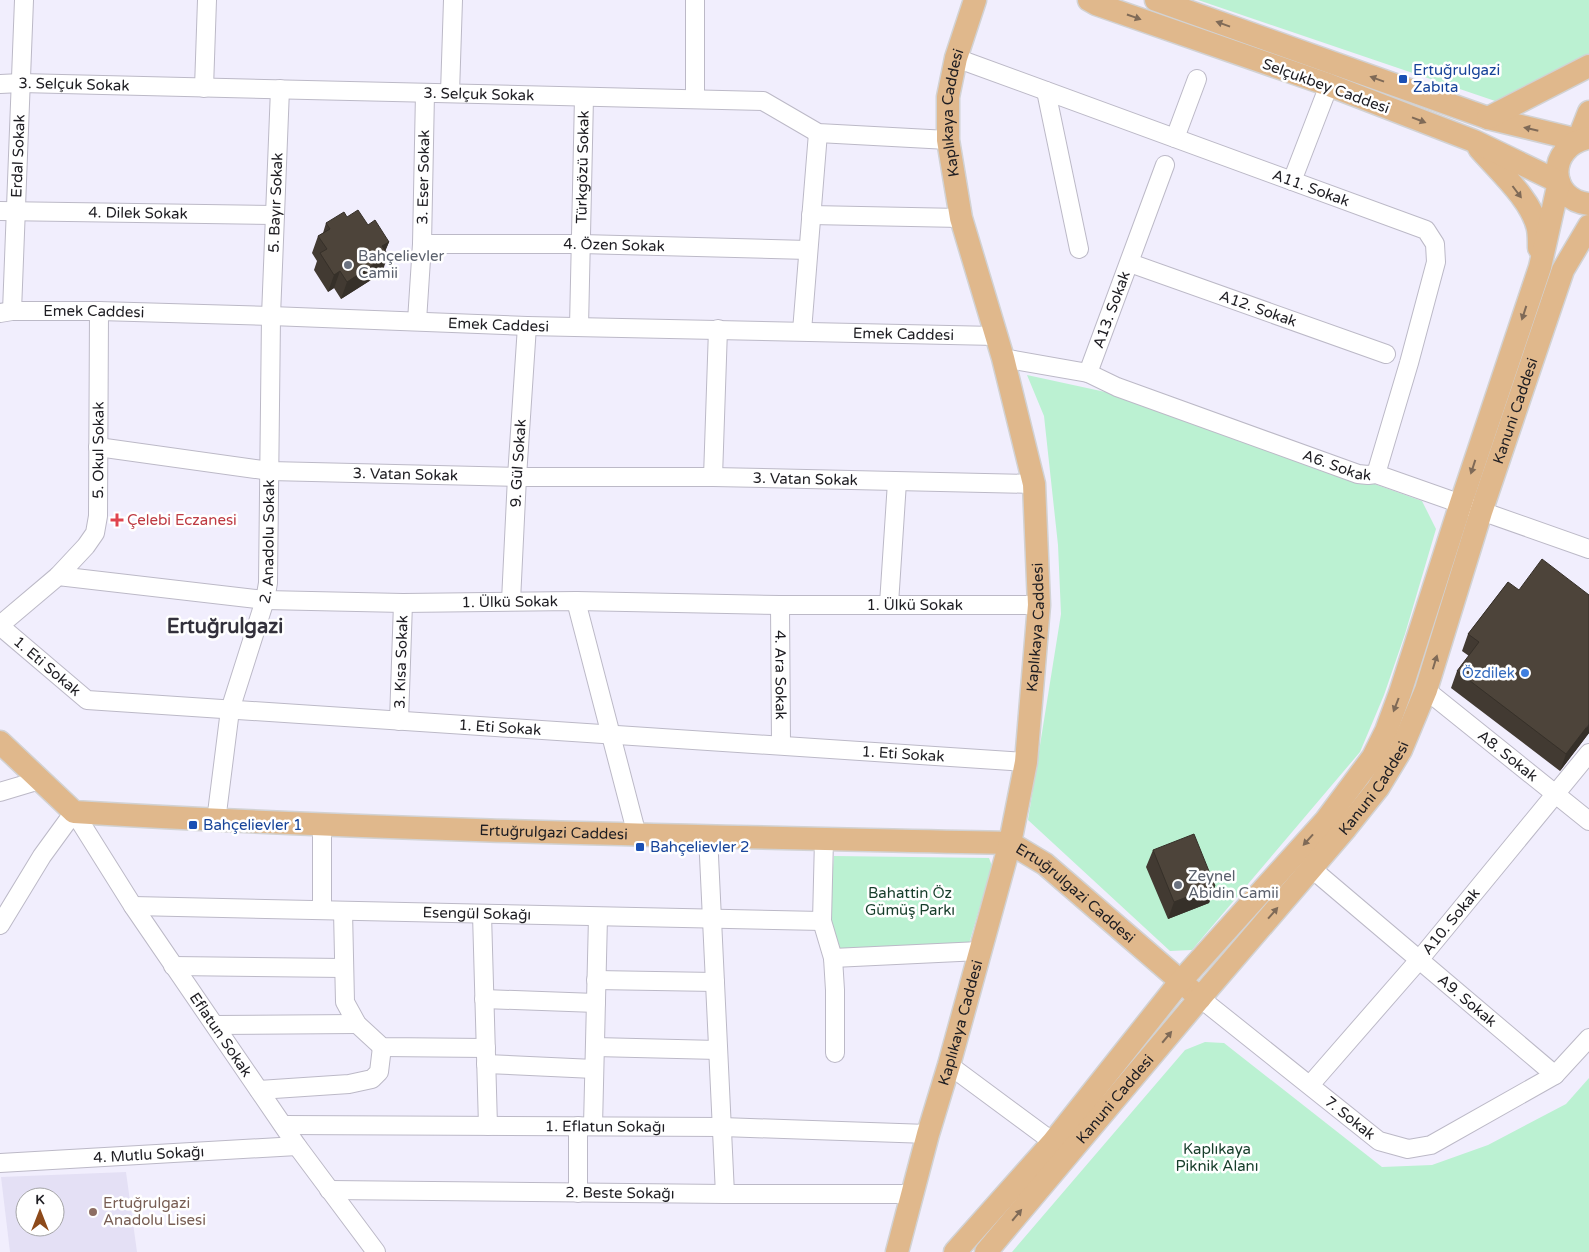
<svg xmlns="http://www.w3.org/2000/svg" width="1589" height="1252" font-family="'Varela Round',sans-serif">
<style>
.built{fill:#e4e0f5;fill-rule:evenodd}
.green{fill:#bbf1d2}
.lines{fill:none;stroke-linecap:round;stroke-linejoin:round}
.minor-casing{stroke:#bcb9c7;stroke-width:20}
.major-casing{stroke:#d2d2d3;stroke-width:25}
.minor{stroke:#fff;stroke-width:18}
.major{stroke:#e0b88c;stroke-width:22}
.wall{fill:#423a32}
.shaded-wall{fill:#363029}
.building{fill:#4d443a;stroke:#363029}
.oneway{fill:#7f6a57}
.transit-dot{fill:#1a4fb4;stroke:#fff;stroke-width:2}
.worship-dot{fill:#6b7280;stroke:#fff;stroke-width:2}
.health-dot{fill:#e0444e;stroke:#fff;stroke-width:2}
.shop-dot{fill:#3f7fe0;stroke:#fff;stroke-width:2}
.education-dot{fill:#8d6e63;stroke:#fff;stroke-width:2}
.labels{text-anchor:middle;stroke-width:5;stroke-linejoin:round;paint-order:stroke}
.transit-label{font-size:15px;fill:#164399;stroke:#fff;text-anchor:start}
.street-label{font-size:15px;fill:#1e1d22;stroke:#fff}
.worship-label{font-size:15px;fill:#5b616d;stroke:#fff;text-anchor:start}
.health-label{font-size:15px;fill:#be3a42;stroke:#fff;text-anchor:start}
.shop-label{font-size:15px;fill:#366cbe;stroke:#fff;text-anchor:end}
.park-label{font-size:15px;fill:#163d2a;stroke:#fff}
.education-label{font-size:15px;fill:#785e54;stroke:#fff;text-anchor:start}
.district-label{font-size:20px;font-weight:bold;fill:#33313c;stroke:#fff}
</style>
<rect width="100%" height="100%" fill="#f1eefd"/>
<path class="built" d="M126,1172L137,1252H10L1,1177ZM25,1197H55V1227H25Z"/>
<path class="green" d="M1198,0H1589V58L1501,103Z
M1027,375L1133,398L1422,501L1436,529L1405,634L1384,695L1360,752L1192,950L1170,951L1028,820L1061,614L1058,545L1044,416Z
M834,856L989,858L992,866L968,947L840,948L829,914Z
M1205,1042L1224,1043L1382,1167L1432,1165L1488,1145L1566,1104L1589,1078V1252H1012L1185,1050Z"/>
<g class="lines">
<defs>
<g id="minor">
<path d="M695,0V99"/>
<path id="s1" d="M956,58L1426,230L1435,244L1436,262L1409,363L1376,474"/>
<path id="s2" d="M0,84L21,83L763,101L818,133L948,140"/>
<path d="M204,88L207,0"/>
<path d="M1046,91L1079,249"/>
<path d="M450,93L453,0"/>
<path d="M1175,138L1197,79"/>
<path d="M1292,181L1329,85"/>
<path id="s3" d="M0,211L275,215"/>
<path d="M811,215L961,218"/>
<path id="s4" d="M422,244H581L808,250"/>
<path id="s5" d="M1130,263L1386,354"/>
<path id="s6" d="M12,311L24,0"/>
<path id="s7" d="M0,313L12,311H99L271,316L527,326L996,336"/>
<path id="s8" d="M417,321L422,244L425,93"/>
<path id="s9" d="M579,327L584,97"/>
<path d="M802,331L818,133"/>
<path id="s10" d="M1003,358L1088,373L1165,165"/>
<path id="s11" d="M1088,373L1117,387L1358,474L1368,475L1376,474L1589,549"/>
<path id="s12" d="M98,447L270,471L517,477H713L1034,484"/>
<path d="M713,477L718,329"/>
<path id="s13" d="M58,576L86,546L95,533L98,516L99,311"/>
<path id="s14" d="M511,601L517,477L527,326"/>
<path d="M576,601L637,835"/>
<path d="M889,604L897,482"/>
<path id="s15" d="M780,605L781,745"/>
<path id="s16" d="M0,625L58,576L265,600L403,603L576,601L780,605H1039"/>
<path id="s17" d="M0,626L87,700L1026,762"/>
<path id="s18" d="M1426,690L1589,821"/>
<path id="s19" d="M399,721L403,603"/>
<path d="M0,792L40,780"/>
<path id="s20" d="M216,821L230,710L265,600L268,583L271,316L280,89"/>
<path d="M708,835L725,1194"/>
<path d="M824,839L822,921L833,958L835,990V1053"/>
<path id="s21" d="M1311,868L1555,1075"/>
<path id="s22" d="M133,906L822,921"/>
<path d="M322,910V825"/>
<path d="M343,911L345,1002L357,1024L382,1047L486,1048"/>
<path d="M482,914L488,1126"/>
<path id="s23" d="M0,925L42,856L74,812L133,906L297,1146L376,1252"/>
<path d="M833,958L980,951"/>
<path d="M173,966L344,968"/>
<path d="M596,980L715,982"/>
<path id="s24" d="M1200,998L1379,1141L1408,1149L1431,1145L1555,1075L1589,1038"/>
<path d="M484,999L596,1003"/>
<path d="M215,1025L357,1024"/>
<path d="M595,1047L718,1050"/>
<path d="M486,1064L594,1069"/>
<path d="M949,1065L1053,1142"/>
<path id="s25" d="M1310,1085L1419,960L1589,753"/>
<path d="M259,1090L349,1084L372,1079L379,1072L382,1047"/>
<path id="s26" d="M283,1125L722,1127L928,1134"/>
<path d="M578,1126V1193"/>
<path d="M593,1126L598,917"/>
<path id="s27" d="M0,1163L297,1146"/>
<path id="s28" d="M329,1190L725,1194H913"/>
</g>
<g id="major">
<path d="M1156,0L1488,118L1578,140L1589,112"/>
<path d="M1488,118L1589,66"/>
<path d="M1588,138C1546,147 1548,200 1589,204"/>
<path d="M1479,148C1498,170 1532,200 1538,229C1539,235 1539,242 1539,248"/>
<path id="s29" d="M0,742L74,812C386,831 698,836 1010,843L1045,864L1200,998"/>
<path id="s30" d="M897,1252L928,1134L949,1065L1010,843L1026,762L1039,605L1034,484L1003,358L961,218L948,140V97L956,58L975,0"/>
<path d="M955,1252L1053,1142L1180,982L1326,820L1373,757L1386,731L1400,693L1461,503L1540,267L1559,182L1474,141L1329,85L1096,4L1089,0"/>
<path id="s31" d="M986,1252L1200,998L1346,828L1378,788L1401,750L1426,690L1481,512L1563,270L1589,226"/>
</g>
</defs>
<use href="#minor" class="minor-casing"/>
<use href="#major" class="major-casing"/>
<use href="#minor" class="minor"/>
<use href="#major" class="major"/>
</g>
<path class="wall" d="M347,217L368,225L389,242L385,251L382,273L341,299L334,288L328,292L314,270L317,261L312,253L318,236L323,233L326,223Z
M1508,582L1589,733L1560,771L1451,688L1457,671L1469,656L1462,651L1468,634Z
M1153,850L1215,886L1209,903L1168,919L1146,867Z"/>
<path class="shaded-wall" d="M389,242L382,259L388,255L382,273L341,299L347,282L382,246Z
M340,271L334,288L328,292L334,275Z
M1589,724V733L1560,771L1566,754Z
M1215,886L1209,903L1168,919L1174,902Z"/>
<path class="building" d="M358,210L368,225L375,220L389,242L382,246L388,255L347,282L340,271L334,275L320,253L327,249L318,236L330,229L326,223L344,212L347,217Z
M1542,559L1589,595V724L1566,754L1457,671L1479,642L1468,634L1508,582L1519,590Z
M1194,834L1215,886L1174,902L1153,850Z"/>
<defs><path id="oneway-solid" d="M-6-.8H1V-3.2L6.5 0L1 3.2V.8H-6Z" transform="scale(1.25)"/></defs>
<g class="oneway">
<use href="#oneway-solid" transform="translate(1134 17) rotate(19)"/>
<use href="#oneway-solid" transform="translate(1223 24) rotate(-160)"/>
<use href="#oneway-solid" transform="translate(1377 79) rotate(-160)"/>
<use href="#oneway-solid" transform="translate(1419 120) rotate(21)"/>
<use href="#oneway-solid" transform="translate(1531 129) rotate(-167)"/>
<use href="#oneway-solid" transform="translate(1517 192) rotate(53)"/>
<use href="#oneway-solid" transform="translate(1524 313) rotate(108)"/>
<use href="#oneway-solid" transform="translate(1473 467) rotate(108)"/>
<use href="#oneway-solid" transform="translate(1435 662) rotate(-73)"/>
<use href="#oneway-solid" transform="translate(1396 705) rotate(111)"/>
<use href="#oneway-solid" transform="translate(1308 840) rotate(132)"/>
<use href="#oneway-solid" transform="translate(1273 913) rotate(-49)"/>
<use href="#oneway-solid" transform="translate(1167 1037) rotate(-50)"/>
<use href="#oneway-solid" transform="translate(1017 1215) rotate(-50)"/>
</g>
<g class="transit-dot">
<rect x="1398" y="74" width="10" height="10" rx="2.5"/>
<rect x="188" y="820" width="10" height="10" rx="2.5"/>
<rect x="635" y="842" width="10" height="10" rx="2.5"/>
</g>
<g class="worship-dot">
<circle cx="348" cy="265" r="5"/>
<circle cx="1178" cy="885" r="5"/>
</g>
<path class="health-dot" d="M114.5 512.5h5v5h5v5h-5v5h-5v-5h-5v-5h5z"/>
<circle class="shop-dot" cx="1525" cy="673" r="5"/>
<circle class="education-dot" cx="93" cy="1212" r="5"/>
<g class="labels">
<g class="transit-label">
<text x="1413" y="75">Ertuğrulgazi<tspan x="1413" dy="17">Zabıta</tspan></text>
<text x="203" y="830">Bahçelievler 1</text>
<text x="650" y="852">Bahçelievler 2</text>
</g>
<g class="street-label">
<text dy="5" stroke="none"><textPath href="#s2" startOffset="74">3. Selçuk Sokak</textPath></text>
<text transform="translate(1326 86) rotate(20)" y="5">Selçukbey Caddesi</text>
<text dy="5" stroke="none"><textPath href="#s2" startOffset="479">3. Selçuk Sokak</textPath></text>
<text dy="5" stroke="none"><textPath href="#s30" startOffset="1168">Kaplıkaya Caddesi</textPath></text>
<text dy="5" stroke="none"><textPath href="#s6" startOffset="155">Erdal Sokak</textPath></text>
<text dy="5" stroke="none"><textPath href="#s9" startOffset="160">Türkgözü Sokak</textPath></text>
<text dy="5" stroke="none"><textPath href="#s8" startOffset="144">3. Eser Sokak</textPath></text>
<text dy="5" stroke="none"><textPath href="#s1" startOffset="378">A11. Sokak</textPath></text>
<text dy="5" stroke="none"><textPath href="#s20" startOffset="625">5. Bayır Sokak</textPath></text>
<text dy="5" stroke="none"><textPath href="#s3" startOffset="138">4. Dilek Sokak</textPath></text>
<text dy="5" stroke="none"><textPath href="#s4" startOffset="192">4. Özen Sokak</textPath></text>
<text dy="5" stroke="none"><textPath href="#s5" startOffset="136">A12. Sokak</textPath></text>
<text dy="5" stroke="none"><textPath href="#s10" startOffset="154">A13. Sokak</textPath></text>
<text dy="5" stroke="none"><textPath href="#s7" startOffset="94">Emek Caddesi</textPath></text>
<text dy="5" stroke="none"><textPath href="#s7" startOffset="499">Emek Caddesi</textPath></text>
<text dy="5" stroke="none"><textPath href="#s7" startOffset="904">Emek Caddesi</textPath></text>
<text dy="5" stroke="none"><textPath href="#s31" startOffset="1010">Kanuni Caddesi</textPath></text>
<text dy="5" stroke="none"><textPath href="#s13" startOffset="140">5. Okul Sokak</textPath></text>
<text dy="5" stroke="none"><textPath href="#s14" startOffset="138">9. Gül Sokak</textPath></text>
<text dy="5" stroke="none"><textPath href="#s11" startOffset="266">A6. Sokak</textPath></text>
<text dy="5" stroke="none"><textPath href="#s12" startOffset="309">3. Vatan Sokak</textPath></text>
<text dy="5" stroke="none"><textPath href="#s12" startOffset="709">3. Vatan Sokak</textPath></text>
<text dy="5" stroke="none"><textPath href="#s20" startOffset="286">2. Anadolu Sokak</textPath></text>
<text dy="5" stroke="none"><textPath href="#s16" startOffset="529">1. Ülkü Sokak</textPath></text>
<text dy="5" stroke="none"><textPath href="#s16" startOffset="934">1. Ülkü Sokak</textPath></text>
<text dy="5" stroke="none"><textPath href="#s30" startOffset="642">Kaplıkaya Caddesi</textPath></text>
<text dy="5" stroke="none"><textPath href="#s19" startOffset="59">3. Kısa Sokak</textPath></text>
<text dy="5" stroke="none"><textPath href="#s17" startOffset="62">1. Eti Sokak</textPath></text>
<text dy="5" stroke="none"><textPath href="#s15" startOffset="70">4. Ara Sokak</textPath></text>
<text dy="5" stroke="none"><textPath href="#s17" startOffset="528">1. Eti Sokak</textPath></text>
<text dy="5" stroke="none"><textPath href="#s17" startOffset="932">1. Eti Sokak</textPath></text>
<text dy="5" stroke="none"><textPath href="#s18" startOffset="105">A8. Sokak</textPath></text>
<text dy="5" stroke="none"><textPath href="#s31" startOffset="605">Kanuni Caddesi</textPath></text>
<text dy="5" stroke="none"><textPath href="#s29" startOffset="582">Ertuğrulgazi Caddesi</textPath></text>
<text dy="5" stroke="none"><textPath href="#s29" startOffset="1121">Ertuğrulgazi Caddesi</textPath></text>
<text dy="5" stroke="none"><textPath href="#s22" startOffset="344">Esengül Sokağı</textPath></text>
<text dy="5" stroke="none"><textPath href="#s25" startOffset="216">A10. Sokak</textPath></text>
<text dy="5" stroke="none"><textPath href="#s21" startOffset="205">A9. Sokak</textPath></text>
<text dy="5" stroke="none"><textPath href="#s30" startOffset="238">Kaplıkaya Caddesi</textPath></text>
<text dy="5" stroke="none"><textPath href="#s23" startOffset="402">Eflatun Sokak</textPath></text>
<text dy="5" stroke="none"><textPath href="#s31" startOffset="200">Kanuni Caddesi</textPath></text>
<text dy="5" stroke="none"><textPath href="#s24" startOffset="192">7. Sokak</textPath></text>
<text dy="5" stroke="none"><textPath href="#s26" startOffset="322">1. Eflatun Sokağı</textPath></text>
<text dy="5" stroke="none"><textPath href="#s27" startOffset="149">4. Mutlu Sokağı</textPath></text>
<text dy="5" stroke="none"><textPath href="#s28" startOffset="291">2. Beste Sokağı</textPath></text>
</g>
<g class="worship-label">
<text x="358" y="261">Bahçelievler<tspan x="358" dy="17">Camii</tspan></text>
<text x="1188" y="881">Zeynel<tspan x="1188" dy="17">Abidin Camii</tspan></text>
</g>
<g class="health-label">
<text x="127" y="525">Çelebi Eczanesi</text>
</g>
<g class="shop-label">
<text x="1515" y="678">Özdilek</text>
</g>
<g class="park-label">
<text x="910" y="898">Bahattin Öz<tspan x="910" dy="17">Gümüş Parkı</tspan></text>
<text x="1217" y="1154">Kaplıkaya<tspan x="1217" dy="17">Piknik Alanı</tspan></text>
</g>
<g class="education-label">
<text x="103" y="1208">Ertuğrulgazi<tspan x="103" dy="17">Anadolu Lisesi</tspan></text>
</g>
<g class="district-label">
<text x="225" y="633">Ertuğrulgazi</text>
</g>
</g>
<g transform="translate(40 1212)"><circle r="24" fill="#ffffff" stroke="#a5a5a7"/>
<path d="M0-4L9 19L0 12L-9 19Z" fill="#8d4a1a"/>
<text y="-8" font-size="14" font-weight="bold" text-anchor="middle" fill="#1e1d22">K</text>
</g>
</svg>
